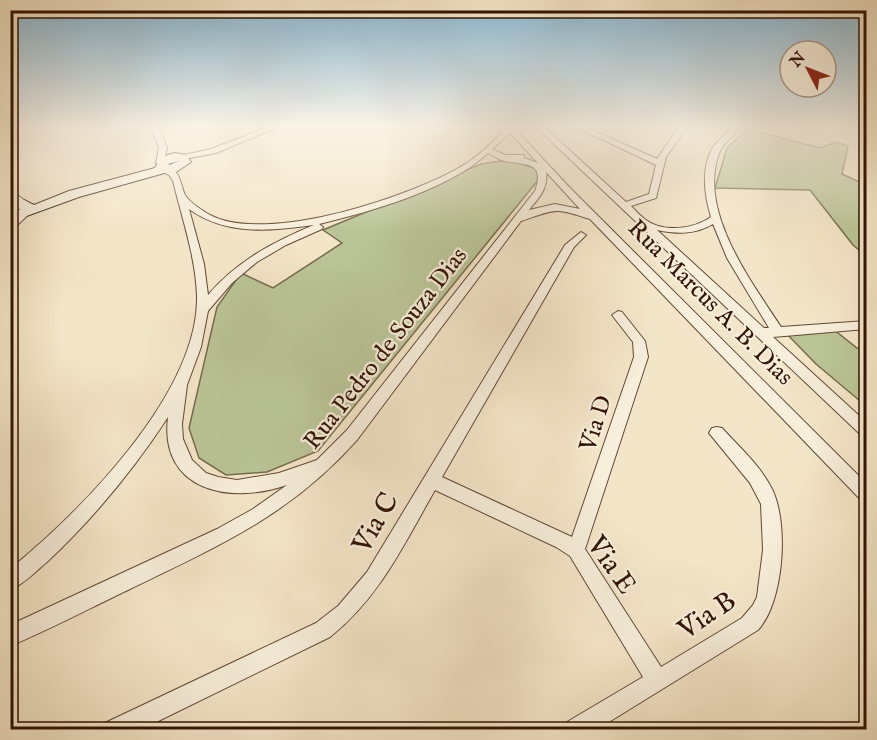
<svg xmlns="http://www.w3.org/2000/svg" width="877" height="740" font-family="'IM FELL English',serif">
<style>
.green{fill:#bac597;stroke:#766c4d;stroke-width:1.5}
.lines{fill:none;stroke-linecap:round;stroke-linejoin:round}
.street-casing{stroke:#634834;stroke-width:2}
.secondary-casing{stroke:#331403;stroke-width:2}
.street{fill:#f7eedb;fill-rule:evenodd}
.secondary{fill:#f7eedb;fill-rule:evenodd}
.labels{text-anchor:middle;stroke-width:4.5;stroke-linejoin:round;paint-order:stroke}
.street-label{font-size:24px;fill:#331403;stroke:#f7eedb}
.near-street-label{font-size:28px;fill:#331403;stroke:#f7eedb}
</style>
<rect width="100%" height="100%" fill="#f3e5c7"/>
<filter id="stains"><feTurbulence type="fractalNoise" baseFrequency=".00333" numOctaves="4"/><feColorMatrix values="0 0 0 0 .2 0 0 0 0 .09 0 0 0 0 .02 0 0 0 .5 -.17"/></filter>
<radialGradient id="worn" r=".72"><stop offset=".6" stop-color="#630" stop-opacity="0"/><stop offset="1" stop-color="#630" stop-opacity=".3"/></radialGradient>
<path class="green" d="M748,129L820,148L836,142L848,146L842,174L866,185V256L853,245L810,190L715,188L727,148Z
M501,161L517,162L536,169L539,179L318,451L267,472L226,475L199,458L189,428L217,307L241,273L273,288L342,243L323,230L481,164Z
M782,329H833L857,348L866,351V406L816,364Z"/>
<g class="lines">
<defs>
<path id="street" d="M151,127H159L167,148L163,165L156,163L159,148Z
M268,127H278L216,153L179,160L175,157L211,149Z
M507,127H516L515,129L570,188L866,483V501L860,499L590,219C553,207 557,209 521,221L357,440C289,516 220,545 130,589C90,608 51,629 10,646V625L217,529L253,509L287,485C230,505 159,491 168,417C134,469 93,519 47,562C36,571 24,584 10,590V569C81,511 198,394 197,297C196,258 182,218 173,181L170,176L162,171V167C180,165 180,184 185,195C189,202 203,211 210,215C267,245 415,196 467,163C481,154 496,139 507,127ZM510,133L538,163L524,158V155H505L492,149ZM488,153C492,155 497,158 501,160C520,166 547,158 535,191L347,430L317,460L279,473L237,480L218,477L206,473L192,460L183,439L182,424L187,385L201,347L208,311L232,283L257,262L286,245L322,229L323,227L319,224C372,211 448,190 488,153ZM546,172L580,209L555,204L529,210C538,199 549,188 546,172ZM189,209C226,236 271,231 314,225C273,242 237,261 208,295L204,264Z
M536,127H544L626,202L649,194L656,165L576,127H585L657,159L679,127H687L666,157L656,198L631,206C636,211 640,216 646,220C664,233 694,229 711,217C704,194 701,168 713,147C718,140 727,133 733,127H741C735,135 724,142 720,151C696,209 751,281 781,327L866,321V329L773,337L866,422V437L861,435ZM713,224L727,258L769,328H764L657,230C676,234 695,235 713,224Z
M10,190L27,202V206H21L10,198Z
M24,211L29,214L10,232V223Z
M581,232L586,235L574,247L442,477L572,537L634,357L633,342L612,315L618,311L622,312L645,341L648,357L585,549L661,667L742,618L753,605L757,597L763,550L761,504L750,483L709,433L712,428L717,427L722,428C740,448 760,465 772,489C789,523 784,602 758,630L596,730H564L567,722L643,677L570,556L556,547L435,490C404,544 380,597 330,637L140,730H104L107,722L316,623L338,606L367,572L565,245Z"/>
<path id="secondary" d="M175,153L186,155L191,162L176,172H168L79,197L10,222V213L21,209L10,210V202L24,200L34,205L69,191L155,168L161,157ZM178,161L170,165L168,164Z"/>
</defs>
<use href="#street" class="street-casing"/>
<use href="#secondary" class="secondary-casing"/>
<use href="#street" class="street"/>
<use href="#secondary" class="secondary"/>
</g>
<linearGradient id="sky" x2="0" y2="1"><stop stop-color="#89b8d5"/><stop offset="0.55" stop-color="#faf3e6"/><stop offset="1" stop-color="#faf3e6" stop-opacity="0"/></linearGradient>
<rect width="877" height="230" fill="url(#sky)"/>
<g class="labels">
<g class="street-label">
<text transform="translate(711 302) rotate(45)" y="8">Rua Marcus A. B. Dias</text>
<text transform="translate(385 348) rotate(-52)" y="8">Rua Pedro de Souza Dias</text>
<text transform="translate(595 423) rotate(-72)" y="8">Via D</text>
</g>
<g class="near-street-label">
<text transform="translate(374 522) rotate(-60)" y="10">Via C</text>
<text transform="translate(613 564) rotate(55)" y="10">Via E</text>
<text transform="translate(706 614) rotate(-34)" y="10">Via B</text>
</g>
</g>
<rect width="877" height="740" fill="none" stroke="#f3e5c7" stroke-width="36"/>
<rect x="12" y="12" width="853" height="716" fill="none" stroke="#331403" stroke-width="3"/>
<rect x="18" y="18" width="841" height="704" fill="none" stroke="#331403" stroke-width="1.5"/>
<g transform="translate(808 69) rotate(312)"><circle r="28" fill="#f7eedb" stroke="#a99785" stroke-width="1.5"/>
<path d="M0-4.5L10 22L0 15L-10 22Z" fill="#8f2418"/>
<text y="-9" font-size="16" font-weight="bold" text-anchor="middle" fill="#331403">N</text>
</g>
<rect width="100%" height="100%" filter="url(#stains)"/>
<rect width="100%" height="100%" fill="url(#worn)"/>
</svg>
